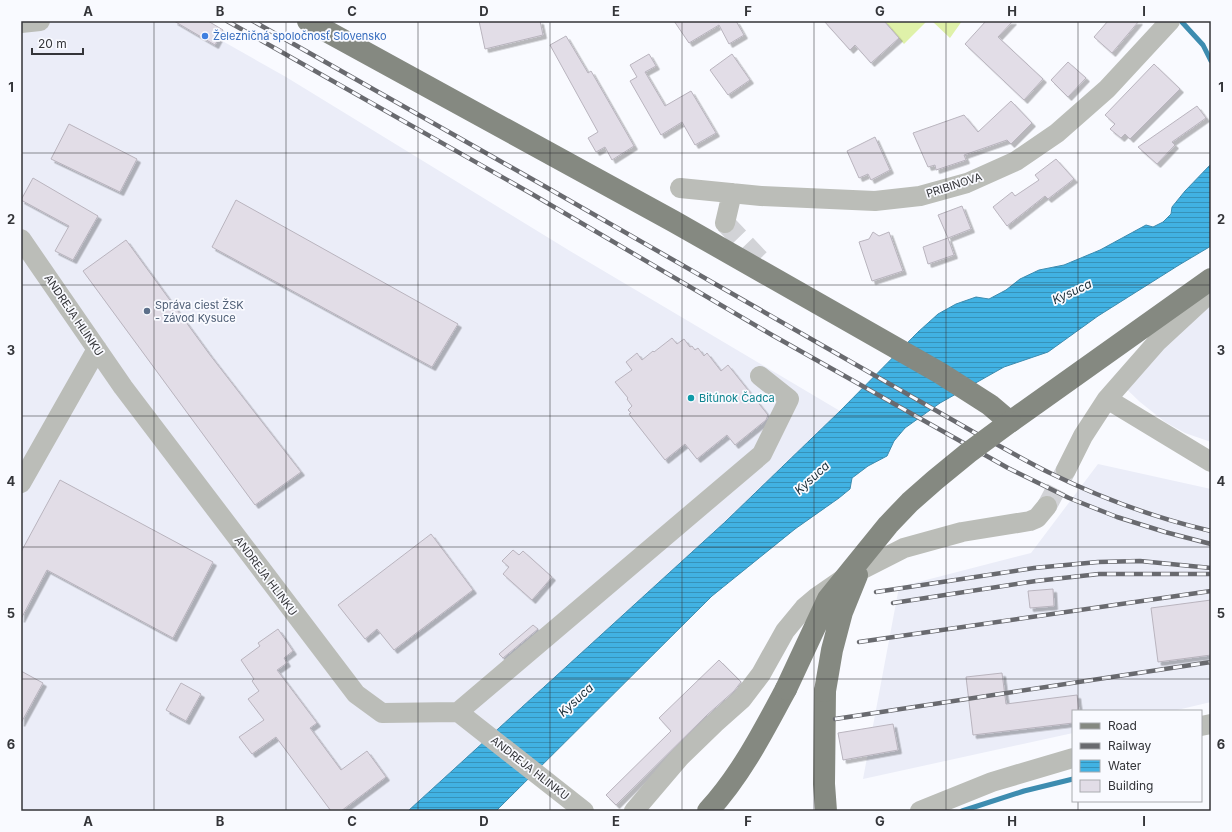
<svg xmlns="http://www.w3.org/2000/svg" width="1232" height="832" font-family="Inter,sans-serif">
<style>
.built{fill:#ebedf8}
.park{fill:#dff1a9}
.water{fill:url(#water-rules);stroke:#3d8cb0}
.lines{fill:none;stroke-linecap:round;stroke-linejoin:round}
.stream{stroke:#3d8cb0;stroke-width:5}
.building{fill:#e2dde7;stroke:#b9b4be;filter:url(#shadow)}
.minor-tunnel{stroke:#d2d3d7;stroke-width:20;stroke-dasharray:20 10;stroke-linecap:butt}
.minor{stroke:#bbbdb8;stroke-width:20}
.major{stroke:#858981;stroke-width:22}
.rail-casing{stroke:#696a6f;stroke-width:4.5}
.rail{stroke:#f9faff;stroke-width:3;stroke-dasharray:9;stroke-linecap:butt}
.major-bridge{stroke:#858981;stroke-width:22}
.grid{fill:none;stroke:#343539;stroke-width:1;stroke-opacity:0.55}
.shop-dot{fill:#3f7fe0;stroke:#f9faff;stroke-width:1.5}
.service-dot{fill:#5c6f8a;stroke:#f9faff;stroke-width:1.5}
.culture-dot{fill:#0f9aa8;stroke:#f9faff;stroke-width:1.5}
.labels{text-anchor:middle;stroke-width:3.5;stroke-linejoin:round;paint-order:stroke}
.shop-label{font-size:11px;fill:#366cbe;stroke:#f9faff;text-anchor:start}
.street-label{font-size:11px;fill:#343539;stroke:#f9faff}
.service-label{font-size:11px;fill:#4e5e75;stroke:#f9faff;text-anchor:start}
.culture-label{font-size:11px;fill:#0d838f;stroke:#f9faff;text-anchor:start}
.water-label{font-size:12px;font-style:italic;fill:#1a2d37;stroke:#f9faff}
.neatline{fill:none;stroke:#343539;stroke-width:1.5}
.grid-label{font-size:13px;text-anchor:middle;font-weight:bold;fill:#343539}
</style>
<defs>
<pattern id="water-rules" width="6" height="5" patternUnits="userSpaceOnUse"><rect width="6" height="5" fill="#41b2e3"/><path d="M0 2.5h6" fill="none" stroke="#3792b9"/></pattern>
<filter id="shadow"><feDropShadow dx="3.5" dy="3.5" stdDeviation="0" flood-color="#0004"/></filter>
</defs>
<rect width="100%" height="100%" fill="#f9faff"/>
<path class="built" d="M21,21H187L286,77L570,251L840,411L725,522L408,811H21Z
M1211,289V442L1185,433L1165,422L1140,402L1114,377Z
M1098,464L1211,489V702L1173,711H1073V733L863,779L899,587L1031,553Z"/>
<path class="park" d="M884,21H927L904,44Z
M932,21H962L950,38Z"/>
<path class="water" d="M1211,164V246L1179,265L1098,316L1048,352L1004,367L940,403L905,428L894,441L887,456L868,466L852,478L850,489L839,498L795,529L712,596L496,811H408L725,522L840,411L918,332L938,314L956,304L976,297L989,299L1006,290L1020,279L1039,270L1064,265L1100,250L1146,225L1153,227L1163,222L1171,214L1172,207L1185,191Z"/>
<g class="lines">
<path class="stream" d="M1181,21L1203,45L1211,61
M962,811L1024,791L1073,779"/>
</g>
<path class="building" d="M174,21H208L223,30L215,45Z
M479,21H540L543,35L485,49Z
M674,21H736L744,35L729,44L719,25L689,43Z
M824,21H884L899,38L871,63L855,45L850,50Z
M986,21H1013L998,37L1043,79L1024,100L965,44Z
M1108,21H1139L1112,53L1094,37Z
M566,36L588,73L591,71L634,146L612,160L605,147L596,152L588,138L598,132L550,45Z
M649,54L656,66L645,72L665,106L691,91L716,133L695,145L682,122L661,135L630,81L637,77L630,65Z
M732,54L750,80L728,95L710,70Z
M1068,62L1086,78L1068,97L1051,80Z
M1154,64L1180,89L1130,139L1125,134L1121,138L1110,129L1115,124L1105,115Z
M1011,101L1032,123L1011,144L1007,140L964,155L966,160L936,170L935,165L928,167L913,133L964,115L978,132Z
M1197,106L1206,118L1172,142L1175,145L1157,164L1138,147Z
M69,124L137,159L120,192L51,159Z
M875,137L890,170L871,180L868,174L859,178L847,151Z
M1056,159L1074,179L1048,199L1045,196L1007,226L993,207L1012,192L1015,196L1039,180L1035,175Z
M33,178L98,216L73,260L55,251L69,226L21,200Z
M236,200L458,324L432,367L212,247Z
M962,206L971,229L948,238L938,215Z
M873,232L879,236L889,232L903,271L872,281L859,242L869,239Z
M948,238L954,255L928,264L923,247Z
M126,240L210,355L301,472L255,505L83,271Z
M672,338L677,344L684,339L690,347L692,346L695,350L698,348L704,356L707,353L721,371L728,365L768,415L766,420L735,445L727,435L697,459L685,444L665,460L629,414L631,413L628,410L632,406L627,399L628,398L615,382L632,370L626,362L637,353L642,360L653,351L654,352Z
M60,480L213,562L173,638L47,570L21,619V552Z
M431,534L473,590L394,650L377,629L365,639L338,605Z
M513,550L519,555L523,551L552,577L532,600L503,574L509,567L502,561Z
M1053,589L1054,606L1030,608L1028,591Z
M1211,600V655L1158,662L1151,608Z
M533,625L538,629L503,658L499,654Z
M278,629L293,651L284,658L287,663L277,670L317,723L310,728L341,770L367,751L386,777L341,811H331L276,737L252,754L239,737L264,720L248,699L259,691L252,681L254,679L241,660L260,646L258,643Z
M719,660L741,682L734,691L707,715L616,805L606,795L671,731L659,718Z
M21,671L43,683L21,723Z
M1002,673L1006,704L1077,695L1079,711H1073V723L973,735L966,677Z
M181,683L201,694L186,721L166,710Z
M893,724L898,750L843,760L838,733Z"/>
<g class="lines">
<path class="minor-tunnel" d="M725,223L763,263
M1047,506L1066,470"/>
<path class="minor" d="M21,23L40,21
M680,188L761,196L875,201L920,196L967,183L1016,161L1057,133L1107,89L1170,21
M725,223L732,193
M21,239L123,387L356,694L382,713L458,712L584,811
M1107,399L1211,462
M1066,470L1083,436L1107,399L1157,342L1211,292
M21,483L97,349
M458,712L762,454L789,399L760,376
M1201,726L1211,724
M634,811L680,757L715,723L742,699L761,674L785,631L804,608L817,597L843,579L904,548L962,532L1030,521L1037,518L1047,506
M920,811L992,782L1073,758"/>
<path class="major" d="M308,21L673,221L940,373L990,405L1010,422L1211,279
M825,691L824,784L826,811
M708,811C741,775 763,732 786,689"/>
<defs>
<path id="rail" d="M227,21L532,194L772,335L1008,468L1069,498L1117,517L1165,532L1211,544
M253,21L539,183L977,434C1001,446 1025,461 1050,473C1101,498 1155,518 1211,531
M876,592L1034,568L1098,562L1140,561L1211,568
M893,603L1036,581L1099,574H1211
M859,642L1211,591
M835,719L1211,662"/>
</defs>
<use href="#rail" class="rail-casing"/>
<use href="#rail" class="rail"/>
<path class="major-bridge" d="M786,689L828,599L888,525L910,502L935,480L968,453L1010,422
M825,691L832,650L842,612L857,575"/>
</g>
<path class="grid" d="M154,21V811M286,21V811M418,21V811M550,21V811M682,21V811M814,21V811M946,21V811M1078,21V711M21,153H1211M21,285H1211M21,416H1211M21,547H1211M21,679H1211M1078,801V811"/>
<circle class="shop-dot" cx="205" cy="36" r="4"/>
<circle class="service-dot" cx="147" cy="311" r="4"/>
<circle class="culture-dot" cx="691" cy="398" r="4"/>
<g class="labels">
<g class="shop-label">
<text x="213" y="40">Železničná spoločnosť Slovensko</text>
</g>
<g class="street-label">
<text transform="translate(954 185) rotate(-18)" y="4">PRIBINOVA</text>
<text transform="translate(74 315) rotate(56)" y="4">ANDREJA HLINKU</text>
<text transform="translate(266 576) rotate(53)" y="4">ANDREJA HLINKU</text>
<text transform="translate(530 768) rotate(38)" y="4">ANDREJA HLINKU</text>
</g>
<g class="service-label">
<text x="155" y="309">Správa ciest ŽSK<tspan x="155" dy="13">- závod Kysuce</tspan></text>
</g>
<g class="culture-label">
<text x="699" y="402">Bitúnok Čadca</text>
</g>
<g class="water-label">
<text transform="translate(1072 292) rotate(-25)" y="4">Kysuca</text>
<text transform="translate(812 478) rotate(-43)" y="4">Kysuca</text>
<text transform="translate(576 700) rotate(-43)" y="4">Kysuca</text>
</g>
</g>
<rect width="1232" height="832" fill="none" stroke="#f9faff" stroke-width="44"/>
<rect x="1072" y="710" width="130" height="92" fill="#f9faff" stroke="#aaabb0"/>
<rect x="1080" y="723" width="20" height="6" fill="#858981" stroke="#aaabb0"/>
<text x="1108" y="730" font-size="12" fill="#343539">Road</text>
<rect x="1080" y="743" width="20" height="6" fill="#696a6f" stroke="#aaabb0"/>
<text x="1108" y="750" font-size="12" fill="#343539">Railway</text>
<rect x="1080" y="760" width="20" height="12" fill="url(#water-rules)" stroke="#aaabb0"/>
<text x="1108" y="770" font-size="12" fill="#343539">Water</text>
<rect x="1080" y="780" width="20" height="12" fill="#e2dde7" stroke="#aaabb0"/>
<text x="1108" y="790" font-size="12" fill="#343539">Building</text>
<path d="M32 48v6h51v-6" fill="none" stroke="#343539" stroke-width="2"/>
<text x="38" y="48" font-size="12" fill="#343539" stroke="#f9faff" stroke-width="3" paint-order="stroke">20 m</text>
<rect x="22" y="22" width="1188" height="788" class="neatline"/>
<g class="grid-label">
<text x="88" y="16">A</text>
<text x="220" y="16">B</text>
<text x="352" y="16">C</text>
<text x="484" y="16">D</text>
<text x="616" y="16">E</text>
<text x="748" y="16">F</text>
<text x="880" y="16">G</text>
<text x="1012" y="16">H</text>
<text x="1144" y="16">I</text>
<text x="11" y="92">1</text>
<text x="1221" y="92">1</text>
<text x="11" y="224">2</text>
<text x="1221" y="224">2</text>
<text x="11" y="355">3</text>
<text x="1221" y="355">3</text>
<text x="11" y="486">4</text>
<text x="1221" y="486">4</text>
<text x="11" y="618">5</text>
<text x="1221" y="618">5</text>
<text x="11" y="749">6</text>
<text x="1221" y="749">6</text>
<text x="88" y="826">A</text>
<text x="220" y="826">B</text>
<text x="352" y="826">C</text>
<text x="484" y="826">D</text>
<text x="616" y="826">E</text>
<text x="748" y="826">F</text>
<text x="880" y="826">G</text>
<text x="1012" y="826">H</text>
<text x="1144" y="826">I</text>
</g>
</svg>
